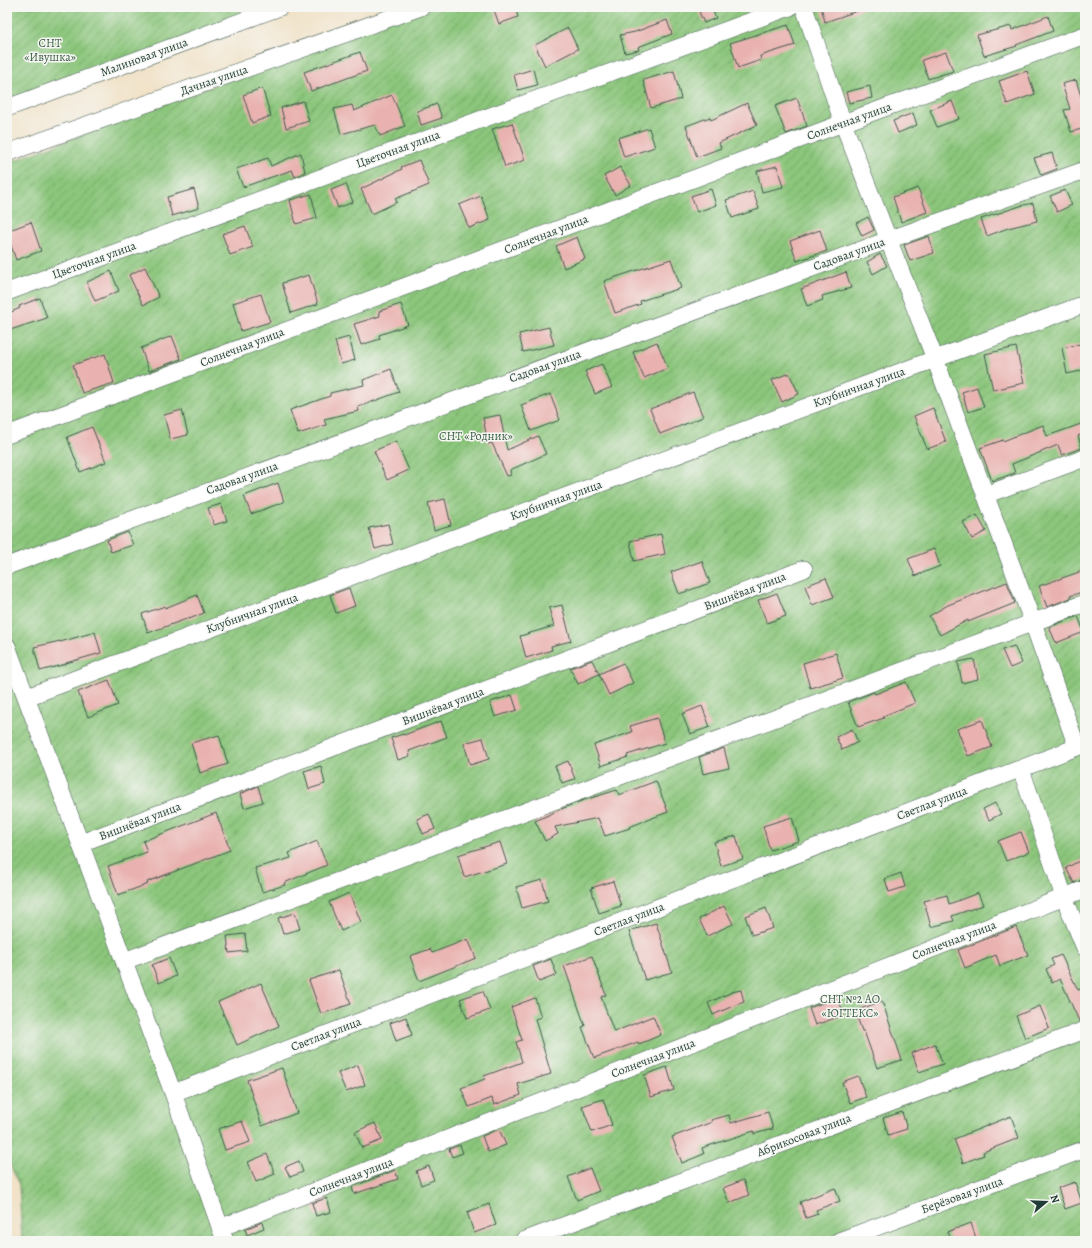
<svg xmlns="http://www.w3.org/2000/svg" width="1092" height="1248" font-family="Alegreya,serif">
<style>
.garden{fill:url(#garden-furrows);stroke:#558258}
.building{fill:#e9b2b0}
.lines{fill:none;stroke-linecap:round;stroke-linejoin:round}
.minor-casing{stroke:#3e564a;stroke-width:18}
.minor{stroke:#fff;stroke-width:17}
.labels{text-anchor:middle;stroke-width:3;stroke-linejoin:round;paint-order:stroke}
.park-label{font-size:12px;fill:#3a5f46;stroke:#f6f6f2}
.street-label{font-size:12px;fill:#1f3d34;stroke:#f6f6f2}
</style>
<defs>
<pattern id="garden-furrows" width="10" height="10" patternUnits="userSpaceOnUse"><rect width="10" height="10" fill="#8bc67b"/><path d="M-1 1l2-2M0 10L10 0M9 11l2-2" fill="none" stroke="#71a266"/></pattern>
</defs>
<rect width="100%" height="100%" fill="#f6f6f2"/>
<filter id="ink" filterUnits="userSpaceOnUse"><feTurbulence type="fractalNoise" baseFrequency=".025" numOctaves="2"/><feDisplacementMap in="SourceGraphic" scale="8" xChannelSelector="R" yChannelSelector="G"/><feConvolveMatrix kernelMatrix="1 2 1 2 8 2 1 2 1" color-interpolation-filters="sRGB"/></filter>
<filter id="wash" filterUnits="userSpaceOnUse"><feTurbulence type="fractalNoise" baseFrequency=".012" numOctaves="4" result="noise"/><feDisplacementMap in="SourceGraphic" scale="16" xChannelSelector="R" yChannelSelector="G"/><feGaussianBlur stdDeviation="0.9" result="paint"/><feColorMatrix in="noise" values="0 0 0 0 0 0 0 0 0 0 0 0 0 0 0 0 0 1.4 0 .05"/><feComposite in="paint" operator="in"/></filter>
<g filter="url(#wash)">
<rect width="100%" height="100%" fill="#f1e2c8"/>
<path class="garden" d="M7,7H293L7,111Z
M423,7H1085V1241H22L19,1185L7,1158V163Z"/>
<g id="blocks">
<path class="building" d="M493,7H515L518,17L499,24Z
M697,7H711L716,18L704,23Z
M821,7H862L863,9L825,22Z
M1048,16L1053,31L1016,45L1017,46L984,56L977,35L1011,26L1012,30Z
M667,20L672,34L638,47L639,50L625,53L620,35L635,32Z
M788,25L795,45L760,56L761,60L738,68L730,43Z
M568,28L578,49L545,66L535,45Z
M360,52L367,71L311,91L304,72Z
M946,52L953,71L928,79L922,60Z
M533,69L537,85L518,90L514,75Z
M674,71L681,99L651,108L643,80Z
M1027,71L1035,94L1007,104L999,81Z
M1076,80L1085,109V128L1071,132L1064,110L1070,109L1062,84Z
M870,86L872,98L849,103L846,92Z
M262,88L271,116L252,123L243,95Z
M392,95L405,126L380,136L375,125L341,134L334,109L352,105L354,111Z
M797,98L807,126L786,134L775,106Z
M303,101L309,121L286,128L281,108Z
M952,101L959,119L937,127L930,110Z
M747,103L757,125L719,143L721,148L697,157L686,126L710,117L711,120Z
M437,104L442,118L421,125L417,111Z
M913,113L917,125L898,133L893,121Z
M512,123L525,160L505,167L492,129Z
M649,128L655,147L624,157L618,138Z
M301,153L305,172L295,177L292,170L243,187L236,169L268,158L271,166Z
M1052,153L1057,169L1041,175L1034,158Z
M419,160L429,185L395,199L397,202L372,214L361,189L402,169L401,167Z
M777,166L783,187L762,192L757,171Z
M620,167L631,185L615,195L604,176Z
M346,184L353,202L338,208L331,190Z
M918,188L927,212L901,222L893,197Z
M194,189L199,208L172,216L167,197Z
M711,189L716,205L697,212L691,196Z
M1065,190L1072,205L1057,212L1050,196Z
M753,191L759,209L732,218L726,200Z
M311,194L317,218L296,224L290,200Z
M481,196L490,220L469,228L459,205Z
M1033,203L1037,221L1008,228L987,236L981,219L1020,206Z
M868,217L874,230L862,236L856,223Z
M31,222L41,251L16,260L7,234V231Z
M245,226L253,247L230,255L222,234Z
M820,230L827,251L797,261L790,241Z
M929,236L934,253L910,261L904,245Z
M577,237L585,259L564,268L556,246Z
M880,254L887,266L873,274L867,262Z
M671,259L681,288L640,301L641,304L615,313L604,281Z
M145,267L159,297L143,305L129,275Z
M111,271L119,291L95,301L87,282Z
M846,272L851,288L822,296L823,300L807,306L801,289Z
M309,275L318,304L291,313L282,283Z
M261,294L270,322L241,331L233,303Z
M40,298L47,318L7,331V314L20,308L19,306Z
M401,304L408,325L379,335L380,339L361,345L354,324L380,316L379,311Z
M549,327L554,345L523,352L519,334Z
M172,336L181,359L149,371L141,348Z
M349,337L355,360L341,364L335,341Z
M657,342L668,368L644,378L633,352Z
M1085,343V370L1067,374L1062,348Z
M1016,347L1024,383L993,390L985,354Z
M105,354L114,383L82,393L73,365Z
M602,364L612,387L595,394L585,371Z
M391,369L399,392L358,407L359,411L324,419L326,425L298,434L290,410L330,396V393L364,385L363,380Z
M789,373L799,394L782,402L772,380Z
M977,387L984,407L968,412L962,392Z
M693,392L703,417L660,434L650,409Z
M550,394L560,420L531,431L521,405Z
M933,408L946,442L927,449L914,416Z
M182,410L188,435L170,439L164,415Z
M500,415L507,450L538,436L546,454L510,470L511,475L507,476L492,443L488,444L483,418Z
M1084,423L1085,433L1078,436L1082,448L1062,455L1058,445L1012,464L1015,473L992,481L980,448L1003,440V441L1043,425L1047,436Z
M92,427L106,462L80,472L67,437Z
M396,441L409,470L387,480L374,451Z
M278,483L284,502L251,514L244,496Z
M445,499L451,525L434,530L428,503Z
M221,504L227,521L214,525L208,508Z
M977,515L986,531L972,539L963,522Z
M388,524L393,544L375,549L369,528Z
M128,532L133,545L111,552L107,540Z
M661,534L665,554L634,561L630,541Z
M934,549L940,566L915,576L908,559Z
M702,561L710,583L679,594L671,572Z
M1085,570V591L1070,596L1071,598L1047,607L1039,586Z
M826,578L834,597L812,605L805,586Z
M1007,582L1015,603L968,622V620L940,635L929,616L948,605Z
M349,588L355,606L336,613L330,595Z
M777,593L786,616L767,623L758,600Z
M197,595L204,613L189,619V618L148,633L142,614L165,606V608Z
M562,605L571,641L551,646L552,650L526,658L520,636L554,626L549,608Z
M1078,616L1084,632L1056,643L1049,627Z
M95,632L101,653L66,663V664L40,671L34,647L60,641V642Z
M1014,646L1022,663L1010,668L1002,650Z
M836,653L843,678L810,688L803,663Z
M974,659L978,679L962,683L958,662Z
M592,660L599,674L578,684L570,668Z
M623,663L633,683L609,695L599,674Z
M109,680L118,705L88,717L78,692Z
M906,682L915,703L883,716L884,718L858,727L848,702L874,692L875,694Z
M512,695L517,710L495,717L490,702Z
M702,706L710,727L690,734L682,714Z
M657,718L665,743L627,755L628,757L601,766L594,745L632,732L630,726Z
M982,720L992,747L968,756L957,729Z
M441,721L447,737L409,751L410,756L398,760L391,738L403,734L404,735Z
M852,729L858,742L842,750L836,737Z
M219,735L228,764L200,773L191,743Z
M483,738L489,759L470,765L464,743Z
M724,748L729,768L703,774L699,757Z
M568,761L575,779L562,783L555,766Z
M321,766L325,784L309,789L304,771Z
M656,781L668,812L629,827L630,828L605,836L598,818L555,827L558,834L545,841L535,821L559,810L581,801L617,790L619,795Z
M258,786L263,802L244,808L240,794Z
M995,803L1001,814L989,820L983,809Z
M216,813L230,850L147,882L148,884L118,895L108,866L147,852L143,841Z
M429,814L435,829L423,834L417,819Z
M792,817L799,841L770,850L763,826Z
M1021,832L1029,852L1006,861L998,841Z
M736,836L743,859L721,866L714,842Z
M317,841L327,865L284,883L285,885L262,892L255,868L291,858L289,853Z
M500,842L507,864L464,877L458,855Z
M1085,858V879L1074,883L1066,868Z
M901,873L905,887L889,892L885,879Z
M542,880L548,901L522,908L516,887Z
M613,881L621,906L599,913L591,888Z
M349,893L361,922L341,931L329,902Z
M978,893L983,905L952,916L954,921L931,927L924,901L947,895L949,904Z
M724,906L733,924L707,936L699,919Z
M766,908L773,928L752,935L745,916Z
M295,913L300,929L283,934L278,918Z
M656,923L672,972L645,980L629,931Z
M1016,927L1028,955L1000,966L996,955L965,968L958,950Z
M245,934L247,951L229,953L227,936Z
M468,939L476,958L419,981L410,956L430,949L432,953Z
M1061,955L1078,990L1085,987V1020L1079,1021L1060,979L1052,983L1046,969L1054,965L1051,959Z
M592,956L606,995L601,997L614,1032L653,1016L661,1035L639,1044L638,1042L594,1058L582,1027L585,1026L564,966Z
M169,958L176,976L159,983L152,965Z
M551,959L557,975L539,982L533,966Z
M339,970L351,1004L321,1014L309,980Z
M261,983L279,1026L237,1045L218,1002Z
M741,990L744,1002L733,1006L713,1015L708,1003L732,992Z
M483,991L490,1010L467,1018L460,999Z
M838,997L844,1015L815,1025L809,1008Z
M535,998L541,1017L535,1019L551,1074L518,1084L521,1095L494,1105L492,1098L469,1107L461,1088L485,1079L484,1076L522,1062L516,1042L522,1040L511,1007Z
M882,1001L902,1060L877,1068L864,1031H862L855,1011Z
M1040,1006L1049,1028L1025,1038L1016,1016Z
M406,1017L412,1035L396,1041L390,1023Z
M935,1044L943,1064L919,1072L912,1053Z
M358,1065L365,1085L346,1092L338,1073Z
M667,1067L674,1090L651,1097L644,1075Z
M282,1068L297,1113L262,1126L247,1080Z
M858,1076L866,1097L850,1103L842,1082Z
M603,1099L612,1125L592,1132L582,1106Z
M768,1112L773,1129L754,1134V1131L702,1148L704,1154L682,1163L672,1137L712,1122L711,1120L729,1115L731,1123Z
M902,1112L907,1129L888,1135L883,1118Z
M1011,1116L1019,1138L983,1152L984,1155L963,1163L954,1139Z
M242,1121L250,1142L225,1150L218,1129Z
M375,1123L382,1140L362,1148L355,1132Z
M499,1129L506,1145L488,1152L482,1136Z
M460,1145L463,1153L452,1157L449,1149Z
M267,1154L275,1174L256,1182L248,1162Z
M299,1161L303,1172L290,1177L285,1167Z
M429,1166L434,1180L421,1185L416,1171Z
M590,1168L599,1191L577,1200L568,1177Z
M395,1170L398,1179L354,1194L352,1187Z
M743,1180L749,1195L729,1203L723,1188Z
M1075,1182L1082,1203L1065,1209L1058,1188Z
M835,1188L840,1201L816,1210L818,1214L806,1218L800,1202Z
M327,1198L331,1212L316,1216L312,1203Z
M489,1204L496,1225L474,1233L467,1212Z
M262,1222L264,1228L247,1235L245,1229Z
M971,1223L977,1241H951L947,1232Z"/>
</g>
</g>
<g filter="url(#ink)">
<use href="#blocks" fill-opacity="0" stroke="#3e564a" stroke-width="1"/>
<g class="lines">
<defs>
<path id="minor" d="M804,7L843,123L935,359L1033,623L1077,747
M7,108L280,7
M7,153L421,7
M7,292L790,7
M7,435L843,123L1085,35
M985,495L1085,458
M7,566L888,240L1085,170
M7,646L173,1093L225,1241
M27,697L935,359L1085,304
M1021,769L1064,897L1085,948
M81,843L804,569
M124,961L1085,603
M173,1093L1085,744
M220,1228L1085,889
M523,1241L1085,1030
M839,1241L1085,1149"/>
</defs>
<use href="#minor" class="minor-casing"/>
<use href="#minor" class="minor"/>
</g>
</g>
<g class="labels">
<g class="park-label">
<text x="50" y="47">СНТ<tspan x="50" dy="14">«Ивушка»</tspan></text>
<text x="476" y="440">СНТ «Родник»</text>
<text x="850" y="1003">СНТ №2 АО<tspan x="850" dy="14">«ЮГТЕКС»</tspan></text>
</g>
<g class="street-label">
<text transform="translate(144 57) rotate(-20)" y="4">Малиновая улица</text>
<text transform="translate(214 80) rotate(-19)" y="4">Дачная улица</text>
<text transform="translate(849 121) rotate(-20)" y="4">Солнечная улица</text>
<text transform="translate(398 149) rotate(-20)" y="4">Цветочная улица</text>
<text transform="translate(546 234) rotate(-21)" y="4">Солнечная улица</text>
<text transform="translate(849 254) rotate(-20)" y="4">Садовая улица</text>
<text transform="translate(94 260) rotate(-20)" y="4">Цветочная улица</text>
<text transform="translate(242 347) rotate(-21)" y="4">Солнечная улица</text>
<text transform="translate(545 366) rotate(-20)" y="4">Садовая улица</text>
<text transform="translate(859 387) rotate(-20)" y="4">Клубничная улица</text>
<text transform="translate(242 478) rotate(-20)" y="4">Садовая улица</text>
<text transform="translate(556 500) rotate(-20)" y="4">Клубничная улица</text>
<text transform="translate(745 591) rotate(-21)" y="4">Вишнёвая улица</text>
<text transform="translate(252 613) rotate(-20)" y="4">Клубничная улица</text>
<text transform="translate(443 706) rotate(-21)" y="4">Вишнёвая улица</text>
<text transform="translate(932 803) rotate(-21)" y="4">Светлая улица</text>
<text transform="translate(140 821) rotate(-21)" y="4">Вишнёвая улица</text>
<text transform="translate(629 919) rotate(-21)" y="4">Светлая улица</text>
<text transform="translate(954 940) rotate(-21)" y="4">Солнечная улица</text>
<text transform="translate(326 1034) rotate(-21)" y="4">Светлая улица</text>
<text transform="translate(653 1058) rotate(-21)" y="4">Солнечная улица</text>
<text transform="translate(804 1135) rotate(-21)" y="4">Абрикосовая улица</text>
<text transform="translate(351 1177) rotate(-21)" y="4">Солнечная улица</text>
<text transform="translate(962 1195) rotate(-20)" y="4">Берёзовая улица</text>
</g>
</g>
<rect width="1092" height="1248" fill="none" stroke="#f6f6f2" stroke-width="24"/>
<g transform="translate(1046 1202) rotate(71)" stroke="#f6f6f2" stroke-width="3" paint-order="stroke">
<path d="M0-3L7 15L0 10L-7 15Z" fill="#1f3d34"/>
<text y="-6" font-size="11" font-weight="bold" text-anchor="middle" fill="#1f3d34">N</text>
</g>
</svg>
